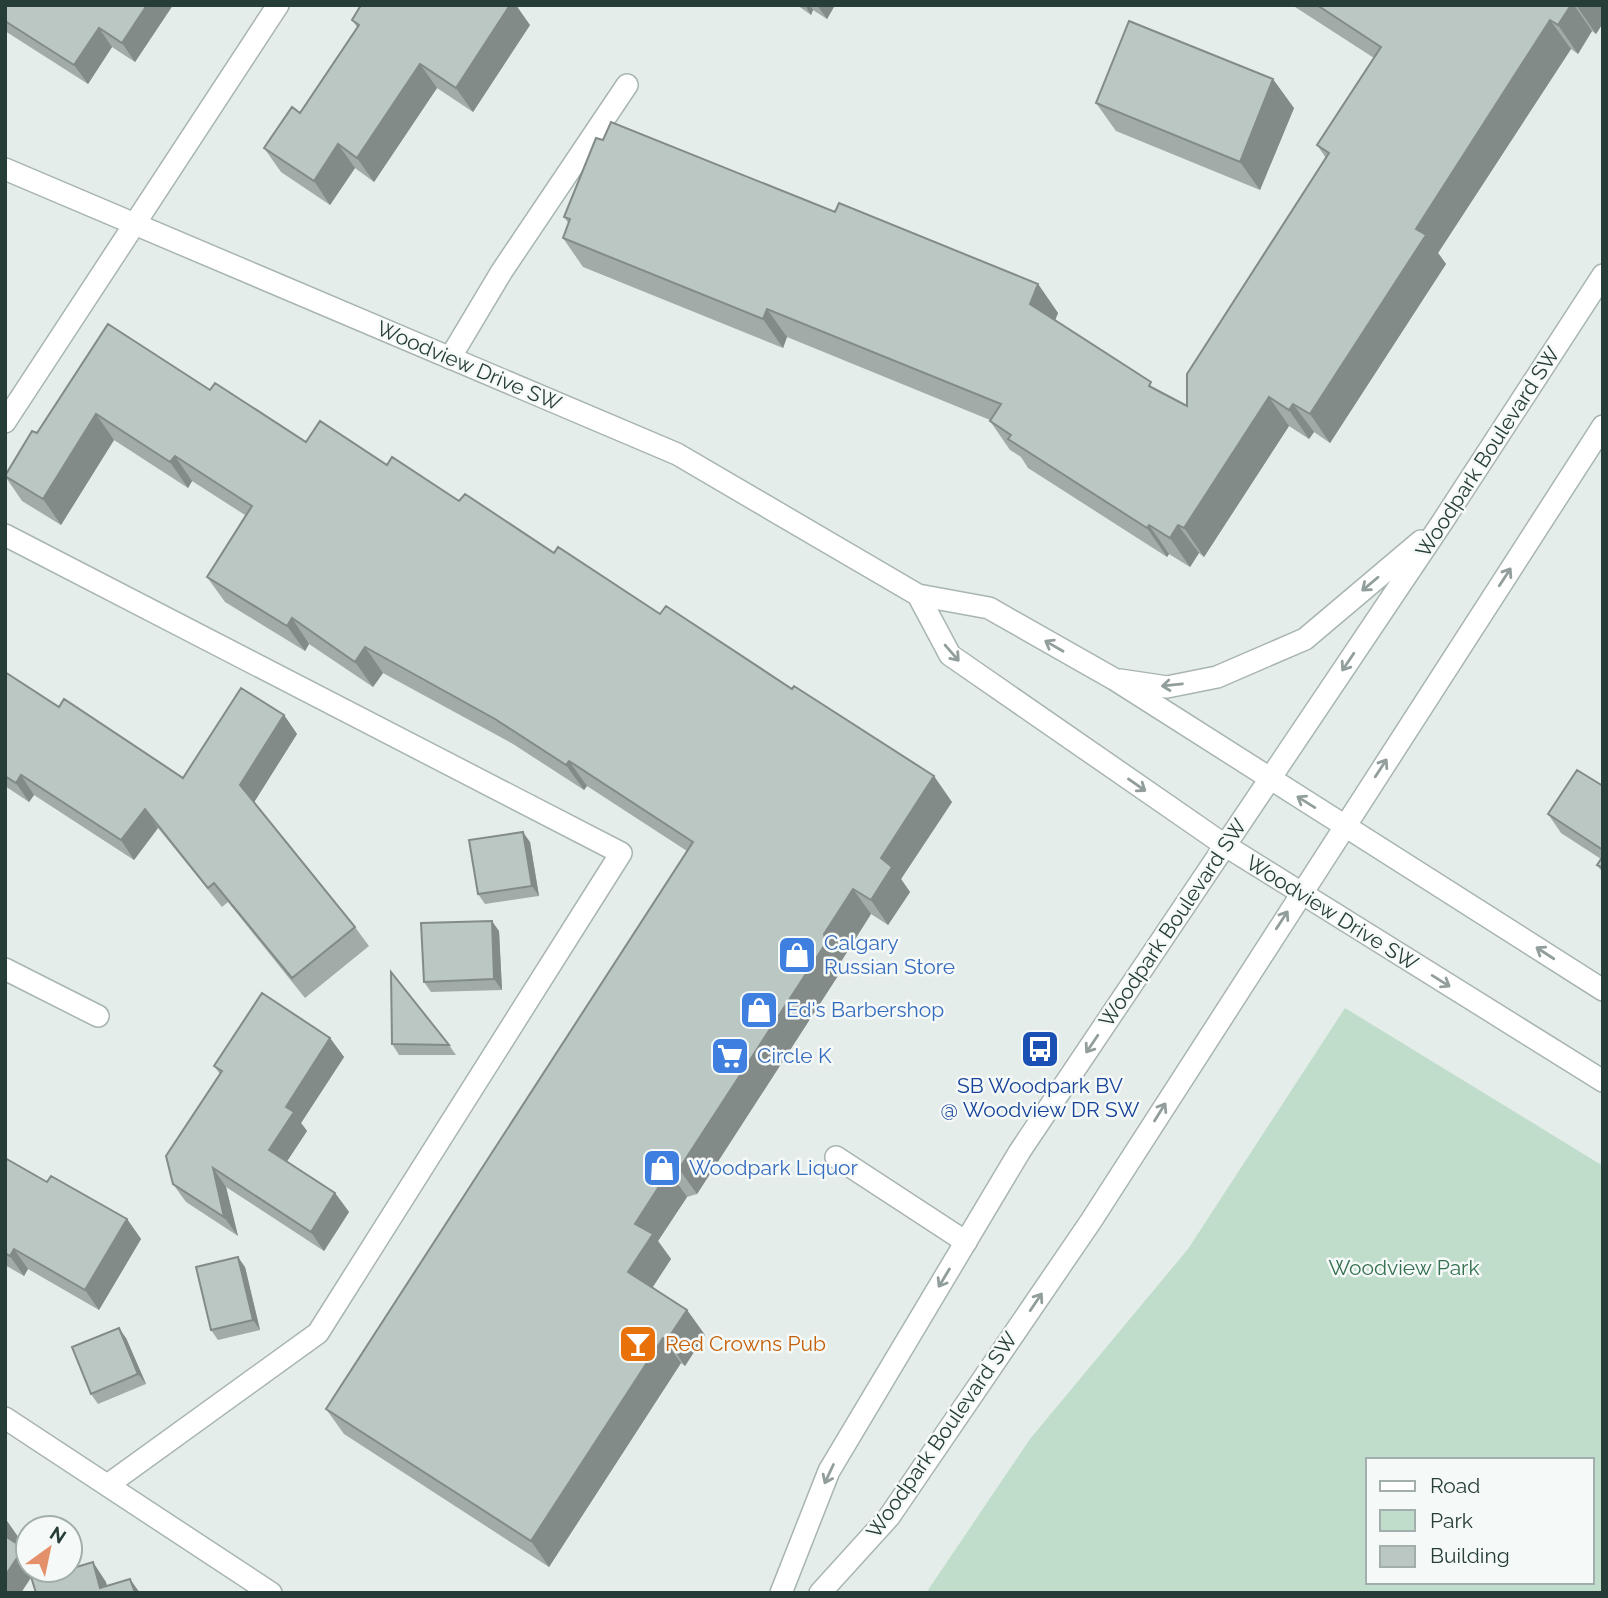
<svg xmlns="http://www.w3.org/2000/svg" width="1608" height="1598" font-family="Raleway,sans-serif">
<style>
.green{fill:#c0dcca;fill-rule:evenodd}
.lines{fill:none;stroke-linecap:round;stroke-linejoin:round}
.service-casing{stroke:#a8b5b1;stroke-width:24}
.minor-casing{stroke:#a8b5b1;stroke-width:24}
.tertiary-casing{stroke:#a8b5b1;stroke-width:24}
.service{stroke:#fff;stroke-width:21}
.minor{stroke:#fff;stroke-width:21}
.tertiary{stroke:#fff;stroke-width:21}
.wall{fill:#a1aba8}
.shaded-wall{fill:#838b88}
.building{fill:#bbc7c3;stroke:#838b88;stroke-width:2}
.oneway{stroke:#929e9c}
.labels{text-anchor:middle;stroke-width:5;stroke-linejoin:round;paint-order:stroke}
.street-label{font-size:21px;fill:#263d38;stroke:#f5f9f8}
.shop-label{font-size:21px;fill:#366cbe;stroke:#f5f9f8;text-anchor:start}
.transit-label{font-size:21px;fill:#164399;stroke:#f5f9f8}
.park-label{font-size:21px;fill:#34704f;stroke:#f5f9f8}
.food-label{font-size:21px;fill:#c56008;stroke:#f5f9f8;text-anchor:start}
</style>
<rect width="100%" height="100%" fill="#e5edea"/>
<path class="green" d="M1345,1008L1603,1166V1593H926L1030,1439L1188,1249ZM1368,1460H1592V1582H1368Z"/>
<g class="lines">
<defs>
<path id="service" d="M450,358L502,271L627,85
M5,535L621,853L318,1333L109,1484
M836,1157L966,1242
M5,1418L271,1593"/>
<path id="minor" d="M5,422L278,5
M5,969L98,1016"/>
<path id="tertiary" d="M5,169L677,454L918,595L989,608L1114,679L1603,990
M918,595L950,655L1226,846L1603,1081
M1120,680L1167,687L1217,677L1305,639L1421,541
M781,1593L829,1471L1020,1151L1441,524L1603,275
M820,1593L889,1517L1091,1221L1603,426"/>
</defs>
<use href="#service" class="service-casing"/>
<use href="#minor" class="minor-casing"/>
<use href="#tertiary" class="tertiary-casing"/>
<use href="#service" class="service"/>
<use href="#minor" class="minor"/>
<use href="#tertiary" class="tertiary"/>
</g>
<path class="wall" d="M5,5H173L135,62L112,47L88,84L5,31Z
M797,5H835L827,19L813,10L811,15Z
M1292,5H1603V23L1596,34L1592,31L1578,54L1571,49L1438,253L1446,264L1330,443L1314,432L1309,439L1289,426L1204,557L1199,553L1190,567L1169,554L1167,557L1028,468L1021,457L1010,450L990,421V420L787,337L783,348L583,267L563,238L569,224L564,217L835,212L1038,284L1058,313L1055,320L1155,389L1187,406L1326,158L1317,145L1374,58Z
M352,20L530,25L473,112L437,88L374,182L355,168L330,205L281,172L264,148L300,113L357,27Z
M1096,103L1294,108L1260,190L1116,131Z
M108,324L210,390L306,442L387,465L459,501L554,553L660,614L952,802L901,879L910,892L888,925L871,914L842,960L843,968L697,1194L687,1197L658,1241L671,1259L653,1287L687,1310L705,1335L685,1366L681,1363L549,1567L344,1434L326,1409L687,851L587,786L584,790L513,744L383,673L373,687L309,644L305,651L225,602L207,577L245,515L192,481L188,488L114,440L61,525L22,501L5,476L37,433Z
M5,672L59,707L183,778L284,715L297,734L254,802L355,927L369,946L305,998L228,902L222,907L158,828L134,860L34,795L29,802L5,786Z
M1603,786V873L1597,865L1601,859L1561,833L1548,814Z
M530,842L539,896L485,904L478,894Z
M499,931L502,990L431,992L424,982Z
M330,1038L344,1057L301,1123L307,1131L287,1161L335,1193L349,1212L324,1251L226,1187L238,1236L186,1202L173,1184L220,1074L214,1066Z
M392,1044L449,1045L456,1055H399Z
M5,1158L47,1182L127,1219L141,1239L99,1310L28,1269L24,1276L5,1265Z
M245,1267L260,1330L218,1340L211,1330Z
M126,1338L146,1384L98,1404L91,1394Z"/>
<path class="shaded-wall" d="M147,5H173L135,62L122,43Z
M510,5H516L530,25L473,112L456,88Z
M805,5H810L813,10L811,15Z
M817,5H835L827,19Z
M1571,5H1574L1592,31L1578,54L1558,25Z
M1576,5H1603V23L1596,34Z
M1550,20L1571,49L1438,253L1446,264L1330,443L1310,414L1416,229Z
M99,28L112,47L88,84L74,65Z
M420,64L437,88L374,182L357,158Z
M1273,79L1294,108L1260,190L1240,162Z
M338,144L355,168L330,205L314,181Z
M1038,284L1058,313L1050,333L1030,304Z
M767,309L787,337L783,348L763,319Z
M1269,397L1289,426L1204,557L1184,528Z
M1293,404L1314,432L1309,439L1289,410Z
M96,414L114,440L61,525L43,499Z
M175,456L192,481L188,488L170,462Z
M1149,525L1169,554L1167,557L1147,528Z
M1178,525L1199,553L1190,567L1170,538Z
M292,618L309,644L305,651L287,626Z
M365,647L383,673L373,687L355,662Z
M284,715L297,734L253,804L240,785Z
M569,761L587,786L584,790L566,765Z
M21,775L34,795L29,802L16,783Z
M934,776L952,802L901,879L910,892L888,925L871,900L881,858Z
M145,809L158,828L134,860L121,840Z
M523,832L530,842L539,896L532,886Z
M853,889L871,914L842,960L843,968L697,1194L679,1169L824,934Z
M492,921L499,931L502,990L494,979Z
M330,1038L344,1057L301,1123L307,1131L282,1169L269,1150L286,1107Z
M213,1168L226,1187L238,1236L224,1217Z
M669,1171L687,1197L658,1241L671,1259L646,1297L628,1272L635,1224Z
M335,1193L349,1212L324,1251L311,1232Z
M127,1219L141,1239L99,1310L85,1290Z
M14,1249L28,1269L24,1276L10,1256Z
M238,1257L245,1267L260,1330L253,1320Z
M687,1310L705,1335L685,1366L667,1340Z
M119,1328L126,1338L146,1384L138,1374Z
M663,1338L681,1363L549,1567L531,1541Z
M5,1518L19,1538L11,1551L5,1542Z
M23,1549L28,1556V1570H36L21,1593H5V1576Z
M93,1562L106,1582L109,1593L100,1588Z
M130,1579L140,1593H135Z"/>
<path class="building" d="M5,5H147L122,43L99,28L74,65L5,21Z
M361,5H510L456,88L420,64L357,158L338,144L314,181L264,148L292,107L300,113L359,25L352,20Z
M1317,5H1571L1558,25L1550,20L1416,229L1426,235L1310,414L1293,404L1289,410L1269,397L1184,528L1178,525L1170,538L1149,525L1147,528L1008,439L1011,435L990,421L1001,404L767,309L763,319L563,238L570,219L564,217L596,138L603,140L611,122L835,212L839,203L1038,284L1030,304L1151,382L1149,386L1187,406V374L1329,153L1317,145L1381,47Z
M1129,21L1273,79L1240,162L1096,103Z
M108,324L210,390L215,383L306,442L320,421L387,465L392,457L459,501L465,494L554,553L558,547L660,614L666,606L792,689L794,686L934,776L881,858L892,867L871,900L853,889L824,934L826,943L679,1169L669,1171L635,1224L653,1234L628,1272L687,1310L667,1340L663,1338L531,1541L326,1409L693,842L569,761L566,765L495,719L365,647L355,662L292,618L287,626L207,577L252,506L175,456L170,462L96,414L43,499L5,476L32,431L37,433Z
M5,672L59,707L64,699L183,778L241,688L284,715L240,785L355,927L292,978L214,883L208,888L145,809L121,840L21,775L16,783L5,776Z
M1577,770L1603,786V850L1548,814Z
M523,832L532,886L478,894L469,840Z
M1603,856V868L1597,865Z
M492,921L494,979L424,982L421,923Z
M391,972L449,1045L392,1044Z
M262,993L330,1038L286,1107L294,1112L269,1150L335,1193L311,1232L213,1168L224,1217L173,1184L166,1156L222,1071L214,1066Z
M5,1158L47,1182L51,1176L127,1219L85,1290L14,1249L10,1256L5,1253Z
M238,1257L253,1320L211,1330L196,1267Z
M119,1328L138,1374L91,1394L72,1347Z
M5,1536L28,1551V1566L23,1549L5,1576Z
M93,1562L100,1588L130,1579L135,1593H36L29,1570H58L60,1572L70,1570V1569Z"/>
<defs><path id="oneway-shaft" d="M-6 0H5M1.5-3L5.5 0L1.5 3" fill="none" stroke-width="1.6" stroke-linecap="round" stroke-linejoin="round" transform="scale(1.75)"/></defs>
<g class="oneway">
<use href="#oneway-shaft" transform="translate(1505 577) rotate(-57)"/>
<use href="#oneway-shaft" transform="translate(1370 584) rotate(140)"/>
<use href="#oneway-shaft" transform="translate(1054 646) rotate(-150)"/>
<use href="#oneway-shaft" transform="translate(952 653) rotate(49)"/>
<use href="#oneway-shaft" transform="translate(1348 662) rotate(124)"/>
<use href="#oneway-shaft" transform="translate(1172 685) rotate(174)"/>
<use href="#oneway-shaft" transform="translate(1381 768) rotate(-57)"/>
<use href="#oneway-shaft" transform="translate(1137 785) rotate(35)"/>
<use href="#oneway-shaft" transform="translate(1306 802) rotate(-148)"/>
<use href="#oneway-shaft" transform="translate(1282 920) rotate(-57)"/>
<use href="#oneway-shaft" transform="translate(1545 953) rotate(-147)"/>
<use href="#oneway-shaft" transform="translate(1441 981) rotate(32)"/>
<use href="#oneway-shaft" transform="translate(1092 1044) rotate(124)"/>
<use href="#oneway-shaft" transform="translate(1160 1112) rotate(-58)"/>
<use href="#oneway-shaft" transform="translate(944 1278) rotate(121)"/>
<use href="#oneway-shaft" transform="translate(1036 1302) rotate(-56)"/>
<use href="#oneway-shaft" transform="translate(829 1474) rotate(115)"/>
</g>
<defs>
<symbol id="shop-square" viewBox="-11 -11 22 22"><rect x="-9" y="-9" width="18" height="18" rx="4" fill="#3f7fe0" stroke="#f5f9f8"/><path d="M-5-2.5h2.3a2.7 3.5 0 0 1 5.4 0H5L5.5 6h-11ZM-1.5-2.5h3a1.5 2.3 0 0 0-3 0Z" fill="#fff"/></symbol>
<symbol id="bus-square" viewBox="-11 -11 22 22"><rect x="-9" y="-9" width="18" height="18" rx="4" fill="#1a4fb4" stroke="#f5f9f8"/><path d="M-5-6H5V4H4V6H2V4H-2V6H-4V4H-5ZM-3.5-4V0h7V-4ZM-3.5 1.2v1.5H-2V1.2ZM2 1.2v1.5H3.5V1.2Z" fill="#fff"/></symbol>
<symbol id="supermarket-square" viewBox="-11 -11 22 22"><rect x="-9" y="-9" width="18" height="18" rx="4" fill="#3f7fe0" stroke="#f5f9f8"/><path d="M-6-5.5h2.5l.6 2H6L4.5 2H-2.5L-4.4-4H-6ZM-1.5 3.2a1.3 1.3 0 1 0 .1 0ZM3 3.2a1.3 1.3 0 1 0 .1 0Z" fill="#fff"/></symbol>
<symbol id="bar-square" viewBox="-11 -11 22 22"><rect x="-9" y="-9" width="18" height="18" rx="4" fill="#e8710a" stroke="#f5f9f8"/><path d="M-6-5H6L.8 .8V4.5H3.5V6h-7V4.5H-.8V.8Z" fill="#fff"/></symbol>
</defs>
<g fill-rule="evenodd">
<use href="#shop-square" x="775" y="933" width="44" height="44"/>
<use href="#shop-square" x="737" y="988" width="44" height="44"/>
<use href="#bus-square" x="1018" y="1027" width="44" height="44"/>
<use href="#supermarket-square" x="708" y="1034" width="44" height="44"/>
<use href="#shop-square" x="640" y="1146" width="44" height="44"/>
<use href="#bar-square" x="616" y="1322" width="44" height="44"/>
</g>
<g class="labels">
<g class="street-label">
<text transform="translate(469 366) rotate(23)" y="7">Woodview Drive SW</text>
<text transform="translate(1488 452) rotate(-57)" y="7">Woodpark Boulevard SW</text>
<text transform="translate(1332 913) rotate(32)" y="7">Woodview Drive SW</text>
<text transform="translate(1173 923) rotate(-56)" y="7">Woodpark Boulevard SW</text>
<text transform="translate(942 1435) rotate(-55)" y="7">Woodpark Boulevard SW</text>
</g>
<g class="shop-label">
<text x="824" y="950">Calgary<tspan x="824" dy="24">Russian Store</tspan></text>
<text x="786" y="1017">Ed's Barbershop</text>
<text x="757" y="1063">Circle K</text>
<text x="689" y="1175">Woodpark Liquor</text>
</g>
<g class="transit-label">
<text x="1040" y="1093">SB Woodpark BV<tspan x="1040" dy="24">@ Woodview DR SW</tspan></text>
</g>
<g class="park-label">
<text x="1404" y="1275">Woodview Park</text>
</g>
<g class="food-label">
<text x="665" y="1351">Red Crowns Pub</text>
</g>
</g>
<rect width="1608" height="1598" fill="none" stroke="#263d38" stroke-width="14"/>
<rect x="1366" y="1458" width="228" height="126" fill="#f5f9f8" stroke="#a2aeab" stroke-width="2"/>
<rect x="1380" y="1481" width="35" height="10" fill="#ffffff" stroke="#a2aeab" stroke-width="2"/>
<text x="1430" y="1493" font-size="21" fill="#263d38">Road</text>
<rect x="1380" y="1510" width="35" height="21" fill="#c0dcca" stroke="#a2aeab" stroke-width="2"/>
<text x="1430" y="1528" font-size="21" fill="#263d38">Park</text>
<rect x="1380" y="1546" width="35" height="21" fill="#bbc7c3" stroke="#a2aeab" stroke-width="2"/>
<text x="1430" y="1563" font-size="21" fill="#263d38">Building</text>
<g transform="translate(49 1549) rotate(33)"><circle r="33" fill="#f5f9f8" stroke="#a2aeab" stroke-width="2"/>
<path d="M0-5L12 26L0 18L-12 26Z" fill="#e4916b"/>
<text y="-10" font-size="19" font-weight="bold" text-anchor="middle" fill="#263d38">N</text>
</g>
</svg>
